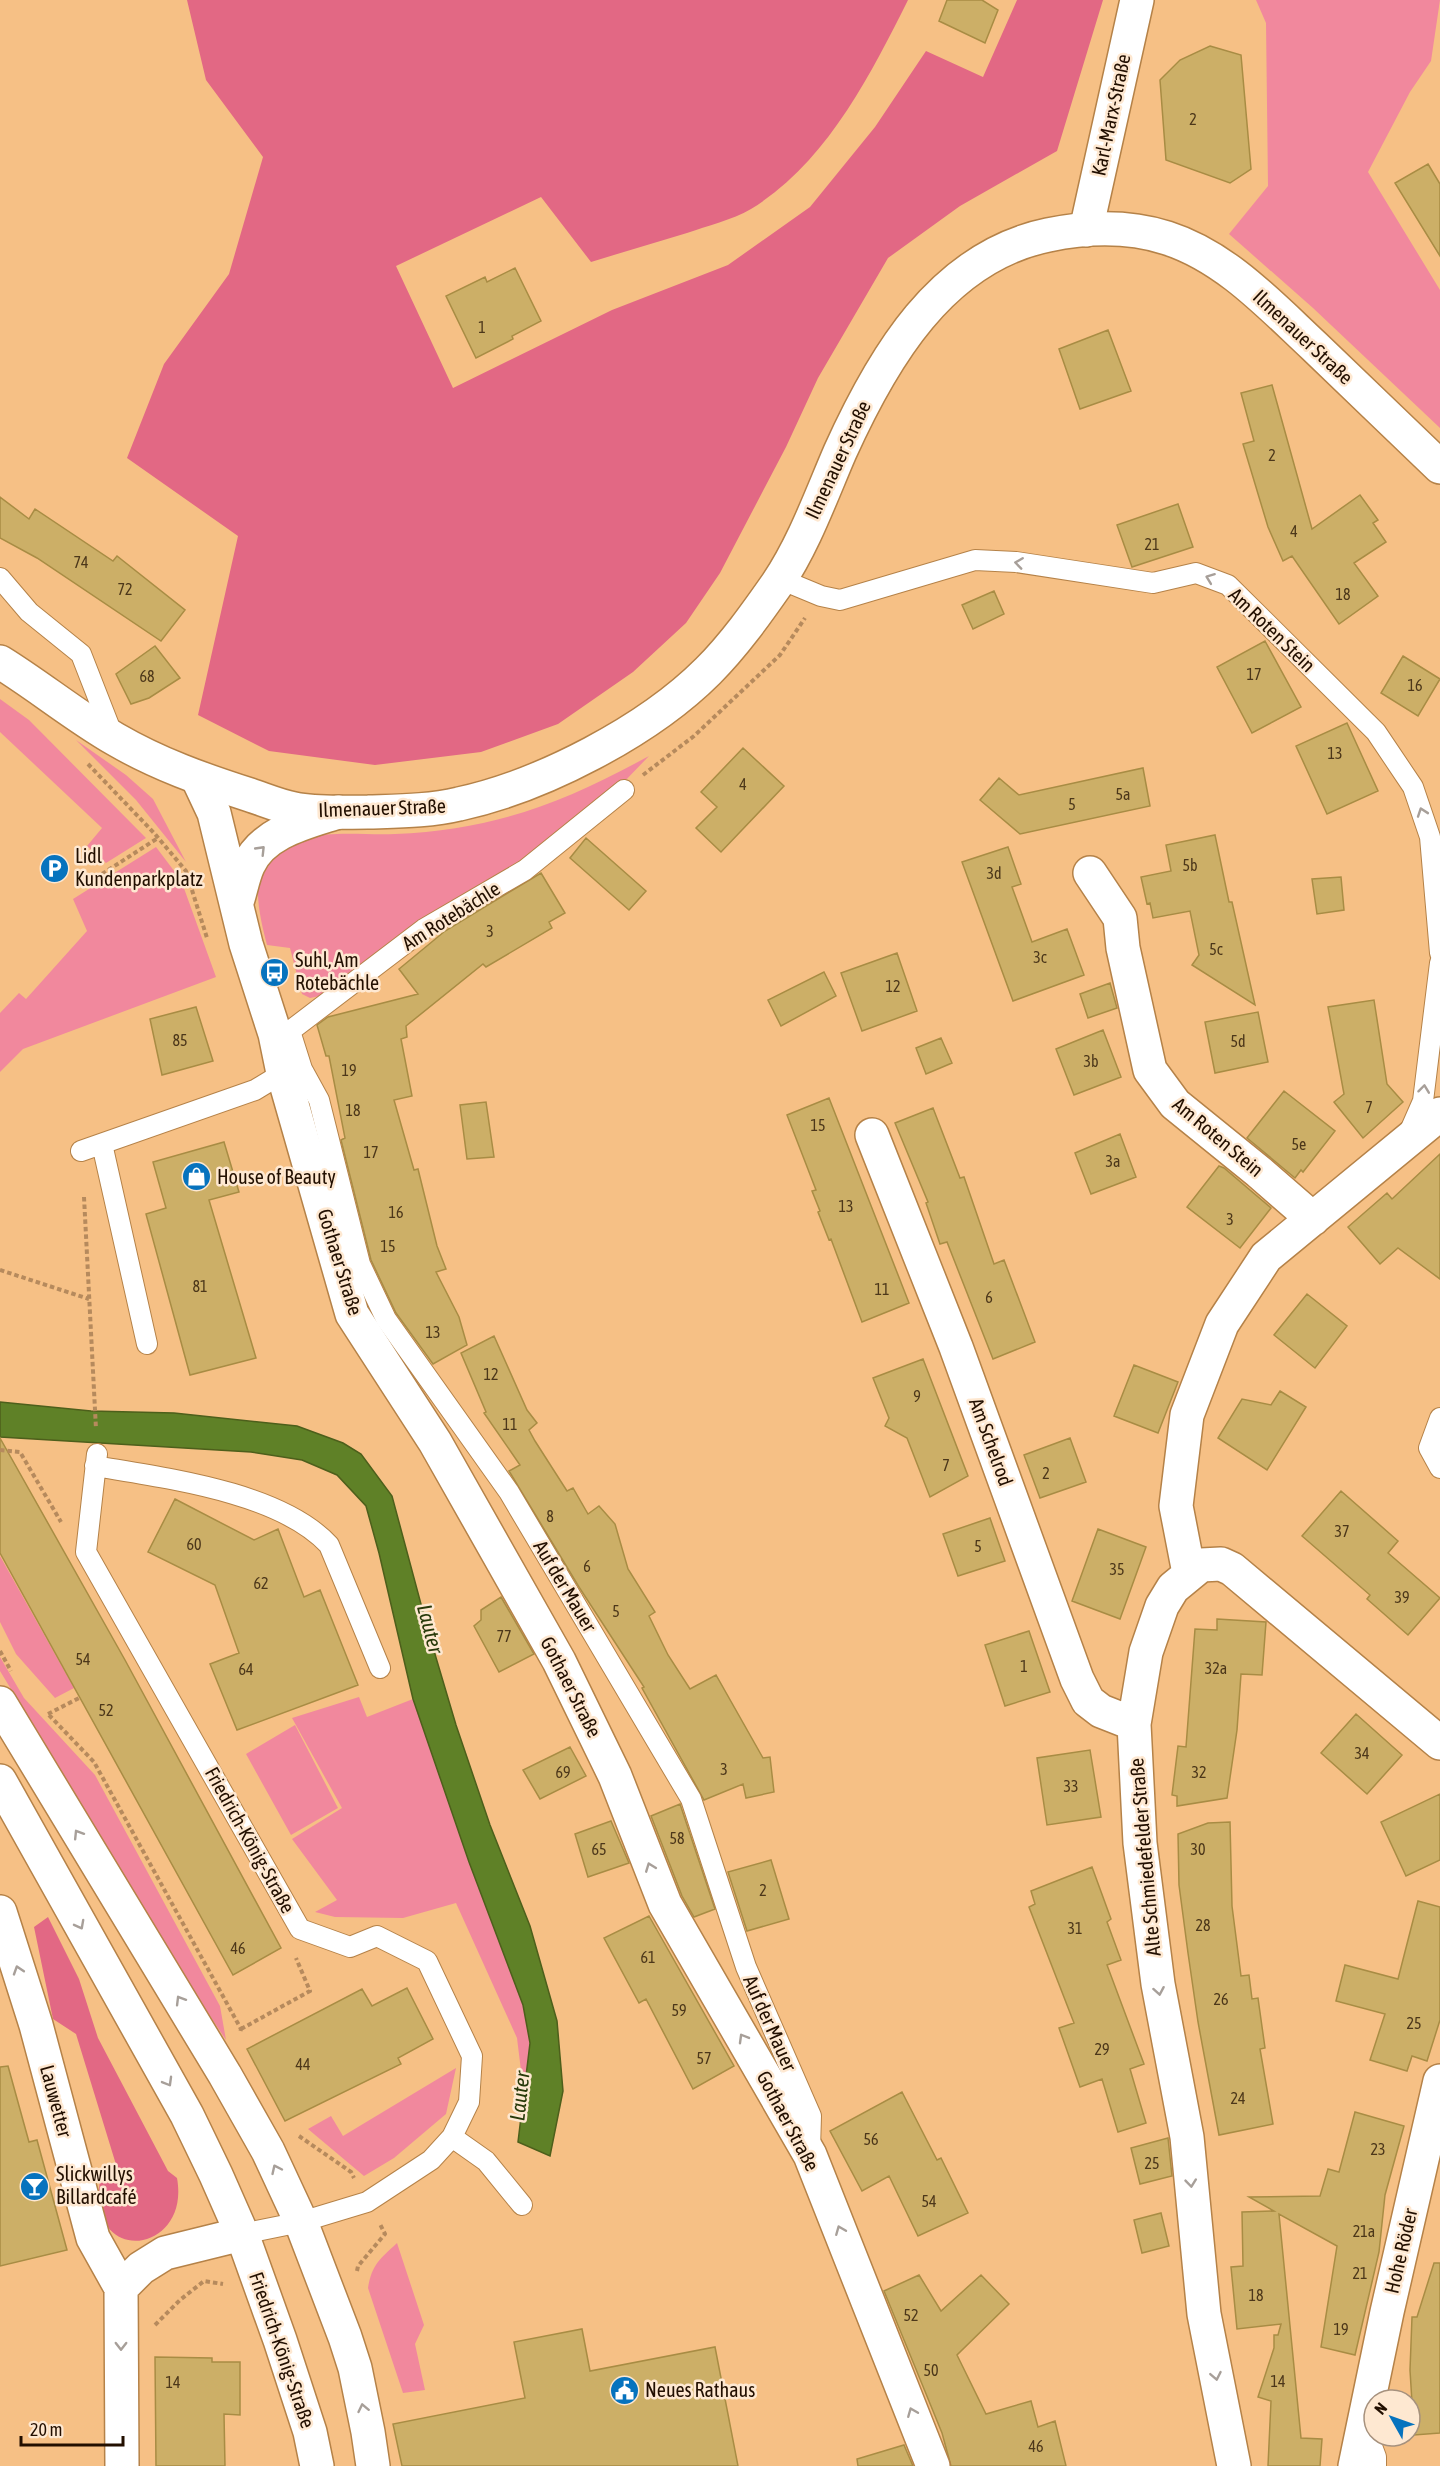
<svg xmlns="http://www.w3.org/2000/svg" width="1440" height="2466" font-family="'Asap Condensed',sans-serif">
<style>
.green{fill:#f1889d}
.forest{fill:#e26884}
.water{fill:#5f8127;stroke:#4d5f1b;stroke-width:1.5}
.building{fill:#ccaf67;stroke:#a88c44;stroke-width:1.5}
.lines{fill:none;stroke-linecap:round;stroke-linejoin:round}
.lane-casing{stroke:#b58248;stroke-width:22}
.street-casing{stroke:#b58248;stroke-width:36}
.secondary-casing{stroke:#b58248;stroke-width:36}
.path{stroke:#b68a5d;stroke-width:4;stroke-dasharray:4.5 3;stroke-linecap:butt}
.lane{stroke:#fff;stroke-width:20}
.street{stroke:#fff;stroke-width:33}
.secondary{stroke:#fff;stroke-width:33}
.oneway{stroke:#a79f99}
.labels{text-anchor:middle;stroke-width:5;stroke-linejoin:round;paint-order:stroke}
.number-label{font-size:16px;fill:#4c371a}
.street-label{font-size:20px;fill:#220f00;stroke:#fee8d1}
.poi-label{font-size:20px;fill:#220f00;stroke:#fee8d1;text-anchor:start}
.water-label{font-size:21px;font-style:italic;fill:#283a0a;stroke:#fee8d1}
</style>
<rect width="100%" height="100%" fill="#f6c085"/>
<path class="green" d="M1256,0H1440L1431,61L1410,92L1368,172L1440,290V428L1313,308L1229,234L1268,186L1266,23Z
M0,699L29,720L146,838L106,863L87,846L102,828L0,732Z
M76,740L126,775L153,799L186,862L136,800Z
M649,756L621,785L572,825L320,996L310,998L302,994L290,948L267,945C261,921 249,878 269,858C301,825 354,836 395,834C494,830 563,803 649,756Z
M156,847L181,880L216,977L23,1049L0,1072V1013L19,993L26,999L87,931L73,899Z
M0,1556L74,1688L55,1698L16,1654L0,1622Z
M0,1657L24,1698L95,1775L220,2006L226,2040L200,2001L0,1671Z
M359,1697L367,1717L413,1699L469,1862L523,2005L530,2043L524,2095L517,2038L456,1903L403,1918L335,1917L315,1912L337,1900L292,1839L342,1808L292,1718Z
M295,1725L338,1808L291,1835L246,1754Z
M456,2068L446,2114L394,2158L364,2176L308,2129L331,2116L343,2136Z
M397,2243L424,2325L415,2344L425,2390L403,2393L368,2288C372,2264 380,2259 397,2243Z"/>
<path class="forest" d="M187,0H908C870,76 826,163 751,209C732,220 707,226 687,233C655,243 623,252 591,262L541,197L396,266L453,388L612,310L728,265L810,207L875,127L926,51L983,77L1017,0H1103L1057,151L960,206L888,258L818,378L786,447L720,573L686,623L633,672L558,724L481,752L375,765L269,751L198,715L238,536L127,458L164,364L229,274L263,157L206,80Z
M48,1917L79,1979L98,2038L168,2171L177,2178C191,2254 87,2268 100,2181L118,2171L76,2034L53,2019L34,1927Z"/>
<path class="water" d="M0,1402L91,1411L174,1413L297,1426L343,1443L361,1454L392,1496L429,1634L456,1725L490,1825L530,1926L557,2021L563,2091L550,2156L518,2142L530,2043L523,2005L469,1862L413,1699L379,1553L366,1506L337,1475L302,1460L251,1452L0,1437Z"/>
<path class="building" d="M947,0H982L998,10L985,43L939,21Z
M1210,46L1241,55L1251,169L1230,183L1166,160L1160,80L1180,60Z
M1428,164L1440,184V256L1395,183Z
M515,268L541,321L512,336L513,339L476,358L446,296L485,277L487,282Z
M1108,330L1131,391L1080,409L1059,349Z
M1272,385L1312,529L1360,495L1378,520L1373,523L1386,542L1354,563L1378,596L1339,624L1292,556L1283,561L1268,527L1243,444L1254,441L1241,393Z
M0,497L29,519L35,509L113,561L117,556L185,610L161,641L37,558L0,538Z
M1178,504L1193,547L1132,567L1117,525Z
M994,591L1004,614L973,629L962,605Z
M1265,641L1301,707L1252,733L1217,667Z
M155,646L180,678L149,698L131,704L116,674Z
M1403,656L1440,679L1418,716L1381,693Z
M1347,723L1378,791L1327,814L1296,746Z
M743,748L784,786L721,852L696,828L717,807L701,792Z
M1143,768L1150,806L1020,834L980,800L999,778L1019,795Z
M1215,835L1229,902H1232L1255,1005L1192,965L1199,955L1190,911L1153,918L1150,903L1147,904L1141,877L1171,871L1166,845Z
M586,838L646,891L629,910L570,858Z
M1008,847L1021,884L1012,887L1032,942L1067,929L1084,975L1013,1001L962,862Z
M541,873L565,913L549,922L552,928L486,967L483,964L406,1026L407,1037L401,1039L412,1096L394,1100L414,1170L418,1169L437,1246L446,1269L436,1272L459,1317L467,1345L433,1364L396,1313L371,1260L341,1140L345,1138L329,1056H326L317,1025L328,1017L418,994L399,969L445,931Z
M1341,877L1344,910L1317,914L1312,879Z
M897,953L917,1011L862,1031L841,973Z
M824,972L836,996L781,1026L768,1000Z
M1110,983L1117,1008L1088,1018L1080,994Z
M1374,1000L1387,1084L1403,1102L1363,1138L1334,1102L1344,1094L1328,1007Z
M196,1007L213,1061L162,1075L150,1019Z
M1258,1012L1268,1062L1215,1073L1205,1022Z
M1103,1030L1121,1077L1074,1095L1056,1049Z
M941,1038L952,1063L926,1074L916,1048Z
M1284,1091L1335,1131L1303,1172L1301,1170L1295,1178L1247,1138Z
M829,1098L909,1303L862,1322L831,1239L829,1240L818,1212L820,1211L812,1191L816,1190L787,1115Z
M486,1102L494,1157L467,1159L460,1105Z
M933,1108L960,1178L964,1177L994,1264L1004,1260L1035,1342L993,1359L947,1242L940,1244L926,1203L928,1202L895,1123Z
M1120,1134L1136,1177L1091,1194L1075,1153Z
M224,1142L239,1192L209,1200L256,1358L190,1375L146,1214L166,1208L153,1162Z
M1440,1154V1279L1398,1248L1380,1264L1348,1227L1387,1193L1392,1199Z
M1219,1166L1224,1168L1271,1208L1240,1248L1187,1207Z
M1307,1294L1347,1326L1315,1368L1274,1335Z
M494,1336L527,1410L537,1423L529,1430L535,1441L567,1491L573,1488L588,1514L599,1506L615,1524L628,1569L655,1612L649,1616L668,1655L690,1689L716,1675L763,1758L770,1757L774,1792L746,1798L743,1784L704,1800L642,1688L644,1687L579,1587L509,1471L520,1465L484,1413L486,1412L461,1353Z
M923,1359L968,1476L930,1497L907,1438L885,1426L889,1418L873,1378Z
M1134,1365L1178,1382L1158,1433L1114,1416Z
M1280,1391L1306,1407L1267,1470L1218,1438L1242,1399L1271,1405Z
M0,1438L125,1660L281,1948L233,1975L0,1553Z
M1070,1438L1086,1482L1040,1498L1024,1455Z
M1341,1491L1398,1541L1388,1553L1440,1598L1408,1635L1367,1599L1370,1595L1302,1536Z
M175,1499L254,1540L278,1529L304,1597L320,1590L358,1685L237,1730L210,1664L239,1653L215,1585L148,1552Z
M990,1518L1005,1561L958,1576L943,1534Z
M1098,1529L1146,1547L1120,1619L1072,1601Z
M501,1597L534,1654L499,1672L474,1626L481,1620V1610Z
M1217,1619L1266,1622L1262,1675L1241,1674L1237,1730L1227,1798L1177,1806V1796L1172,1795L1178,1746L1186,1747L1195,1629L1217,1630Z
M1029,1631L1050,1692L1005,1706L985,1645Z
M1356,1714L1402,1755L1367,1794L1321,1753Z
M570,1747L586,1776L540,1799L523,1770Z
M1090,1750L1101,1817L1047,1825L1037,1758Z
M1440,1794V1860L1406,1876L1381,1822Z
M680,1804L715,1909L694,1917L682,1896L651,1816Z
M611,1821L629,1863L588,1877L575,1834Z
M1230,1822L1232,1906L1241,1976L1249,1975L1252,1999L1258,1998L1265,2048L1260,2049L1273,2124L1219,2135L1198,2022L1188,1953L1179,1885L1178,1834L1208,1823Z
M771,1860L789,1919L747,1931L728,1872Z
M1092,1867L1111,1919L1107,1922L1121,1960L1107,1965L1144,2064L1130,2069L1146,2123L1118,2132L1102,2079L1080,2087L1059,2028L1074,2023L1029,1907L1035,1904L1031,1891Z
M1418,1901L1440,1907V2020L1427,2061L1412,2056L1407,2071L1370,2060L1385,2014L1336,2001L1345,1965L1398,1979Z
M649,1916L734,2066L693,2089L646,1999L639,2003L604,1938Z
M407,1988L433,2039L398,2058L401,2064L285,2121L247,2049L362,1989L372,2006Z
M8,2066L29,2142L37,2140L67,2250L0,2266V2067Z
M902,2092L937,2160L941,2158L968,2213L918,2236L889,2176L862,2191L830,2131Z
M1355,2112L1404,2126L1385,2195L1379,2252L1355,2355L1321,2347L1337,2246L1279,2214L1301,2438L1322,2439L1320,2466H1268L1271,2401L1258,2397L1274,2348V2335H1278L1281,2324L1237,2329L1231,2267L1243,2266L1242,2212L1274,2211L1249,2197L1320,2196L1328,2169L1339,2172Z
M1168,2138L1172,2176L1140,2184L1131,2148Z
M1161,2213L1169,2246L1142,2253L1134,2220Z
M1434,2263H1440V2433L1414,2435L1410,2370L1412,2317H1417Z
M919,2275L941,2311L981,2275L1009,2304L957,2355L986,2414L1031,2401L1038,2427L1055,2421L1066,2466H951L942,2433L884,2291Z
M582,2329L590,2371L715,2347L738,2466H402L393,2424L525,2398L514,2342Z
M155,2357L212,2358V2362H240V2415L224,2414L225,2466H156Z
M904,2445L913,2466H858L857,2459Z"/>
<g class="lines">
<defs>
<path id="lane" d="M0,578L29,612L81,654L113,736
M780,579L821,596L840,600L975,560L1016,562L1153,583L1196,573L1228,585L1376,732L1413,787L1430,837L1440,953
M290,1031L302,1069L319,1100L360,1264L386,1319L509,1492L691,1799L746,1967L811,2116L810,2149
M279,1033L290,1031L424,929L525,870L624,790
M1409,1133L1423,1101L1440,963
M102,1144L147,1344
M81,1151L255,1090L283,1073
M1440,1418L1429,1448L1440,1468
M97,1454L86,1552L300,1929L350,1947L377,1936L427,1961L472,2056L469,2102L452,2137L431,2160L367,2202L301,2222L242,2234
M95,1466C165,1478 280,1492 329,1545L380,1668
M452,2137L486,2161L522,2205
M1366,2430L1376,2457V2466"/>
<path id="street" d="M1086,230L1137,0
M198,779L214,813L246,944L275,1034L283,1073L352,1314L435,1442L559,1661L615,1776L665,1904L810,2155L933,2466
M1090,873L1120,918L1123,948L1150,1070L1175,1104L1259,1172L1313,1219
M237,902C241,890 243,877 248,866C262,832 307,822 338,812
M872,1135L956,1347L1077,1679L1088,1701L1101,1711L1134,1724
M1189,1573L1176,1506L1187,1415L1222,1324L1266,1257L1440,1114
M0,1912L36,2025L93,2238L121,2288L122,2466
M121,2288L141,2268L165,2253L242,2234
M1234,2466L1204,2314L1187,2137L1158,1984L1140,1843L1134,1724L1146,1652L1162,1606L1173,1588L1201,1565L1221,1564L1232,1569L1440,1743
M1355,2466L1387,2312L1440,2081"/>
<path id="secondary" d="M0,662C39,686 75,716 115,739C158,764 203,780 250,795C265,800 279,806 294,809C317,814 344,812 368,812C398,811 430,811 459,804C542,786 648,731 708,671C734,645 756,614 777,584C804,544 821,496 840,452C882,359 941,257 1048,235C1087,227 1129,226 1167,238C1226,257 1270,305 1314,346C1356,386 1398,427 1440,467
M0,1703L225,2075L268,2151L301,2222L345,2337L355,2368L368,2432L373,2466
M0,1781L187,2115L216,2175L242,2234L280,2340L310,2432L317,2466"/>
</defs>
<use href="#lane" class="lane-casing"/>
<use href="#street" class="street-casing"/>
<use href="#secondary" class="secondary-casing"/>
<path class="path" d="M88,764L155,834L186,871L207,938
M643,775L694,736L780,655L805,618
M102,874L158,838
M84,1197L96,1429
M0,1270L89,1299
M0,1450L20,1452L61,1522
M0,1651L11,1671
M48,1714L81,1697
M49,1715L94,1762L241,2029L240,2033
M241,2029L310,1991L296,1958
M299,2136L351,2172L354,2178
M357,2271L358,2266L385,2234L380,2224
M155,2325L180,2300L204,2281L223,2284"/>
<use href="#lane" class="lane"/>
<use href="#street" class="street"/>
<use href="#secondary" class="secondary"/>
</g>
<defs><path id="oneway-chevron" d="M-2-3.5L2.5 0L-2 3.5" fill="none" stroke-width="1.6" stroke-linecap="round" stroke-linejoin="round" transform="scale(1.5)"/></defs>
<g class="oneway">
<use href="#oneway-chevron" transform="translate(1019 563) rotate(-172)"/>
<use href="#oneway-chevron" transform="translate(1210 578) rotate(-159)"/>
<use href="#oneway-chevron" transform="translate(1422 812) rotate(-109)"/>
<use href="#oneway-chevron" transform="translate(261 850) rotate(-46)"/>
<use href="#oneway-chevron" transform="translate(1424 1089) rotate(-83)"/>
<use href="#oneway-chevron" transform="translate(78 1834) rotate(-122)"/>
<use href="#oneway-chevron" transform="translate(650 1867) rotate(-111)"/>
<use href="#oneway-chevron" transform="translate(80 1925) rotate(62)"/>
<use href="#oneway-chevron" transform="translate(18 1970) rotate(-108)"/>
<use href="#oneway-chevron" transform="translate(1159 1991) rotate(80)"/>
<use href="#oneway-chevron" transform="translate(180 2000) rotate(-121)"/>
<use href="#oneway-chevron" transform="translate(743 2038) rotate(-120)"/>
<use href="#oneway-chevron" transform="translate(168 2082) rotate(60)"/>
<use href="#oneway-chevron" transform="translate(276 2169) rotate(-115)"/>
<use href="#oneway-chevron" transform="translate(1191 2183) rotate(84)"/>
<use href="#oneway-chevron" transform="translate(840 2230) rotate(-112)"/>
<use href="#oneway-chevron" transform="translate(121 2346) rotate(90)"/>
<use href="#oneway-chevron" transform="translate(1216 2376) rotate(79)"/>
<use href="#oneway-chevron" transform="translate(363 2408) rotate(-102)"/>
<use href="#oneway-chevron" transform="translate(912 2412) rotate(-112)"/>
</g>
<defs>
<symbol id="parking-disc" viewBox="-11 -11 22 22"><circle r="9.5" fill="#0673be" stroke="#fee8d1"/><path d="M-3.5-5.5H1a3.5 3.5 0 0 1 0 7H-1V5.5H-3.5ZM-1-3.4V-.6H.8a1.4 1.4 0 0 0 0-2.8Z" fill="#fff"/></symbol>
<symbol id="bus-disc" viewBox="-11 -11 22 22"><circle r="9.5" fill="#0673be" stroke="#fee8d1"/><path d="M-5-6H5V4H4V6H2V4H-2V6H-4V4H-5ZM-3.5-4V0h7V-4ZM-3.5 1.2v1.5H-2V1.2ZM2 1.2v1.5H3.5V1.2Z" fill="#fff"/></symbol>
<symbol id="shop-disc" viewBox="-11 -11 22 22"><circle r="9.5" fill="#0673be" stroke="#fee8d1"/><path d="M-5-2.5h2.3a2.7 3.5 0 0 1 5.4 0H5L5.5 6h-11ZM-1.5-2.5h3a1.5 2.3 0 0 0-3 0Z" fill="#fff"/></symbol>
<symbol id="bar-disc" viewBox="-11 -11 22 22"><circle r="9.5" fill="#0673be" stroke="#fee8d1"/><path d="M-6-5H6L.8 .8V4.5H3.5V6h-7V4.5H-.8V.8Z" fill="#fff"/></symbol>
<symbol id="civic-disc" viewBox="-11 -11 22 22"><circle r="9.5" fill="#0673be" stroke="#fee8d1"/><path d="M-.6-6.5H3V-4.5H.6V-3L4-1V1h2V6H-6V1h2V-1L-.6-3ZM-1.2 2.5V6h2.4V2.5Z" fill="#fff"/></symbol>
</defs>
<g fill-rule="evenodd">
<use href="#parking-disc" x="38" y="852" width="33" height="33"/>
<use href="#bus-disc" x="258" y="956" width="33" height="33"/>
<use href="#shop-disc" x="180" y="1160" width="33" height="33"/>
<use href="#bar-disc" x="18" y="2170" width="33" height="33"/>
<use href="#civic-disc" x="608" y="2374" width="33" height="33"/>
</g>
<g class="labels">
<g class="number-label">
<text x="1193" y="125">2</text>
<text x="482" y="333">1</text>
<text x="1272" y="461">2</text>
<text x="1294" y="537">4</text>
<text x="1152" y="550">21</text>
<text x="81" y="568">74</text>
<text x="125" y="595">72</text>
<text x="1343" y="600">18</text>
<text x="1254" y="680">17</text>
<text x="147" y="682">68</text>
<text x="1415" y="691">16</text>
<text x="1335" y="759">13</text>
<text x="743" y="790">4</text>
<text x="1123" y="800">5a</text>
<text x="1072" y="810">5</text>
<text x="1190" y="871">5b</text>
<text x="994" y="879">3d</text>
<text x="490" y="937">3</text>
<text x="1216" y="955">5c</text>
<text x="1040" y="963">3c</text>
<text x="893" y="992">12</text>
<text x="180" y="1046">85</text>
<text x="1238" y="1047">5d</text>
<text x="1091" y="1067">3b</text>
<text x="349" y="1076">19</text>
<text x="1369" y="1113">7</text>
<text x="353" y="1116">18</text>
<text x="818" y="1131">15</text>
<text x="1299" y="1150">5e</text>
<text x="371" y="1158">17</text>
<text x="1113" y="1167">3a</text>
<text x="846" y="1212">13</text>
<text x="396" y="1218">16</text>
<text x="1230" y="1225">3</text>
<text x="388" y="1252">15</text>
<text x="200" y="1292">81</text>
<text x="882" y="1295">11</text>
<text x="989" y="1303">6</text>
<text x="433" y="1338">13</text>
<text x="491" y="1380">12</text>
<text x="917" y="1402">9</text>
<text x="510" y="1430">11</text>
<text x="946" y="1471">7</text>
<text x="1046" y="1479">2</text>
<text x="550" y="1522">8</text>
<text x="1342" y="1537">37</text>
<text x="194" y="1550">60</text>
<text x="978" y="1552">5</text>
<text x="587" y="1572">6</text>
<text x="1117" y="1575">35</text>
<text x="261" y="1589">62</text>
<text x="1402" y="1603">39</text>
<text x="616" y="1617">5</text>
<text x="504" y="1642">77</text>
<text x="83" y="1665">54</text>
<text x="1024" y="1672">1</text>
<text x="1216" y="1674">32a</text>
<text x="246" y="1675">64</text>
<text x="106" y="1716">52</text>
<text x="1362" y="1759">34</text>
<text x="724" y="1775">3</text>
<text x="563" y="1778">69</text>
<text x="1199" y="1778">32</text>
<text x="1071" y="1792">33</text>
<text x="677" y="1844">58</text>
<text x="599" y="1855">65</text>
<text x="1198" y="1855">30</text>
<text x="763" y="1896">2</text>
<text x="1203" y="1931">28</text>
<text x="1075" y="1934">31</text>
<text x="238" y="1954">46</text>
<text x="648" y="1963">61</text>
<text x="1221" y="2005">26</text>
<text x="679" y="2016">59</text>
<text x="1414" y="2029">25</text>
<text x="1102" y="2055">29</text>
<text x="704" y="2064">57</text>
<text x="303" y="2070">44</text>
<text x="1238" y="2104">24</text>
<text x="871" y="2145">56</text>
<text x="1378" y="2155">23</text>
<text x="1152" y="2169">25</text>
<text x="929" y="2207">54</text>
<text x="1364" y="2237">21a</text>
<text x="1360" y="2279">21</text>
<text x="1256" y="2301">18</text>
<text x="911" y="2321">52</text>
<text x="1341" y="2335">19</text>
<text x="931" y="2376">50</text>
<text x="1278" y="2387">14</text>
<text x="173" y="2388">14</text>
<text x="1036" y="2452">46</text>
</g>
<g class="street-label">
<text transform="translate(1111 115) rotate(-78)" y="7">Karl-Marx-Straße</text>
<text transform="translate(1303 337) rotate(43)" y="7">Ilmenauer Straße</text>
<text transform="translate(838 460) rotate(-65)" y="7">Ilmenauer Straße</text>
<text transform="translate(1272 630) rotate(44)" y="7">Am Roten Stein</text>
<text transform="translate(382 808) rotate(-2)" y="7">Ilmenauer Straße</text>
<text transform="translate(451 916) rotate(-32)" y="7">Am Rotebächle</text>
<text transform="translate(1218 1137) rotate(40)" y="7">Am Roten Stein</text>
<text transform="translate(340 1262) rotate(73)" y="7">Gothaer Straße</text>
<text transform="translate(991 1442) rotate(70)" y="7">Am Schelrod</text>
<text transform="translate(565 1586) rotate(59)" y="7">Auf der Mauer</text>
<text transform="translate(571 1687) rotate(63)" y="7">Gothaer Straße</text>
<text transform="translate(250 1840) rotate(61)" y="7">Friedrich-König-Straße</text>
<text transform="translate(1145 1857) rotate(-95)" y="7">Alte Schmiedefelder Straße</text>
<text transform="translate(770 2023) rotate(66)" y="7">Auf der Mauer</text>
<text transform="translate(56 2101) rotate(75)" y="7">Lauwetter</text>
<text transform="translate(788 2121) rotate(62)" y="7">Gothaer Straße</text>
<text transform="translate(1401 2251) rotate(-77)" y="7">Hohe Röder</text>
<text transform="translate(282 2350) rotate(71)" y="7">Friedrich-König-Straße</text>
</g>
<g class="poi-label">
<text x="75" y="863">Lidl<tspan x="75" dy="23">Kundenparkplatz</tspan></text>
<text x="295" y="967">Suhl, Am<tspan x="295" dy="23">Rotebächle</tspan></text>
<text x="217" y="1184">House of Beauty</text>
<text x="56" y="2181">Slickwillys<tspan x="56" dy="23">Billardcafé</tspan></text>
<text x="645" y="2397">Neues Rathaus</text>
</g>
<g class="water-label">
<text transform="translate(430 1629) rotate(75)" y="7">Lauter</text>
<text transform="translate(520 2096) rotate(-84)" y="7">Lauter</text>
</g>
</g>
<g transform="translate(1392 2418) rotate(310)"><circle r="28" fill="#fee8d1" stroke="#a6917d" stroke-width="1.5"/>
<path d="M0-4.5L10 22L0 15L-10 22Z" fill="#0673be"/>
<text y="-9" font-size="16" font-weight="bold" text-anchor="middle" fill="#220f00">N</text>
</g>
<path d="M21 2436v9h102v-9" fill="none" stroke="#220f00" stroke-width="3"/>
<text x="30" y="2436" font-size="18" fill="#220f00" stroke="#fee8d1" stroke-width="4.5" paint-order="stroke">20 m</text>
</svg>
